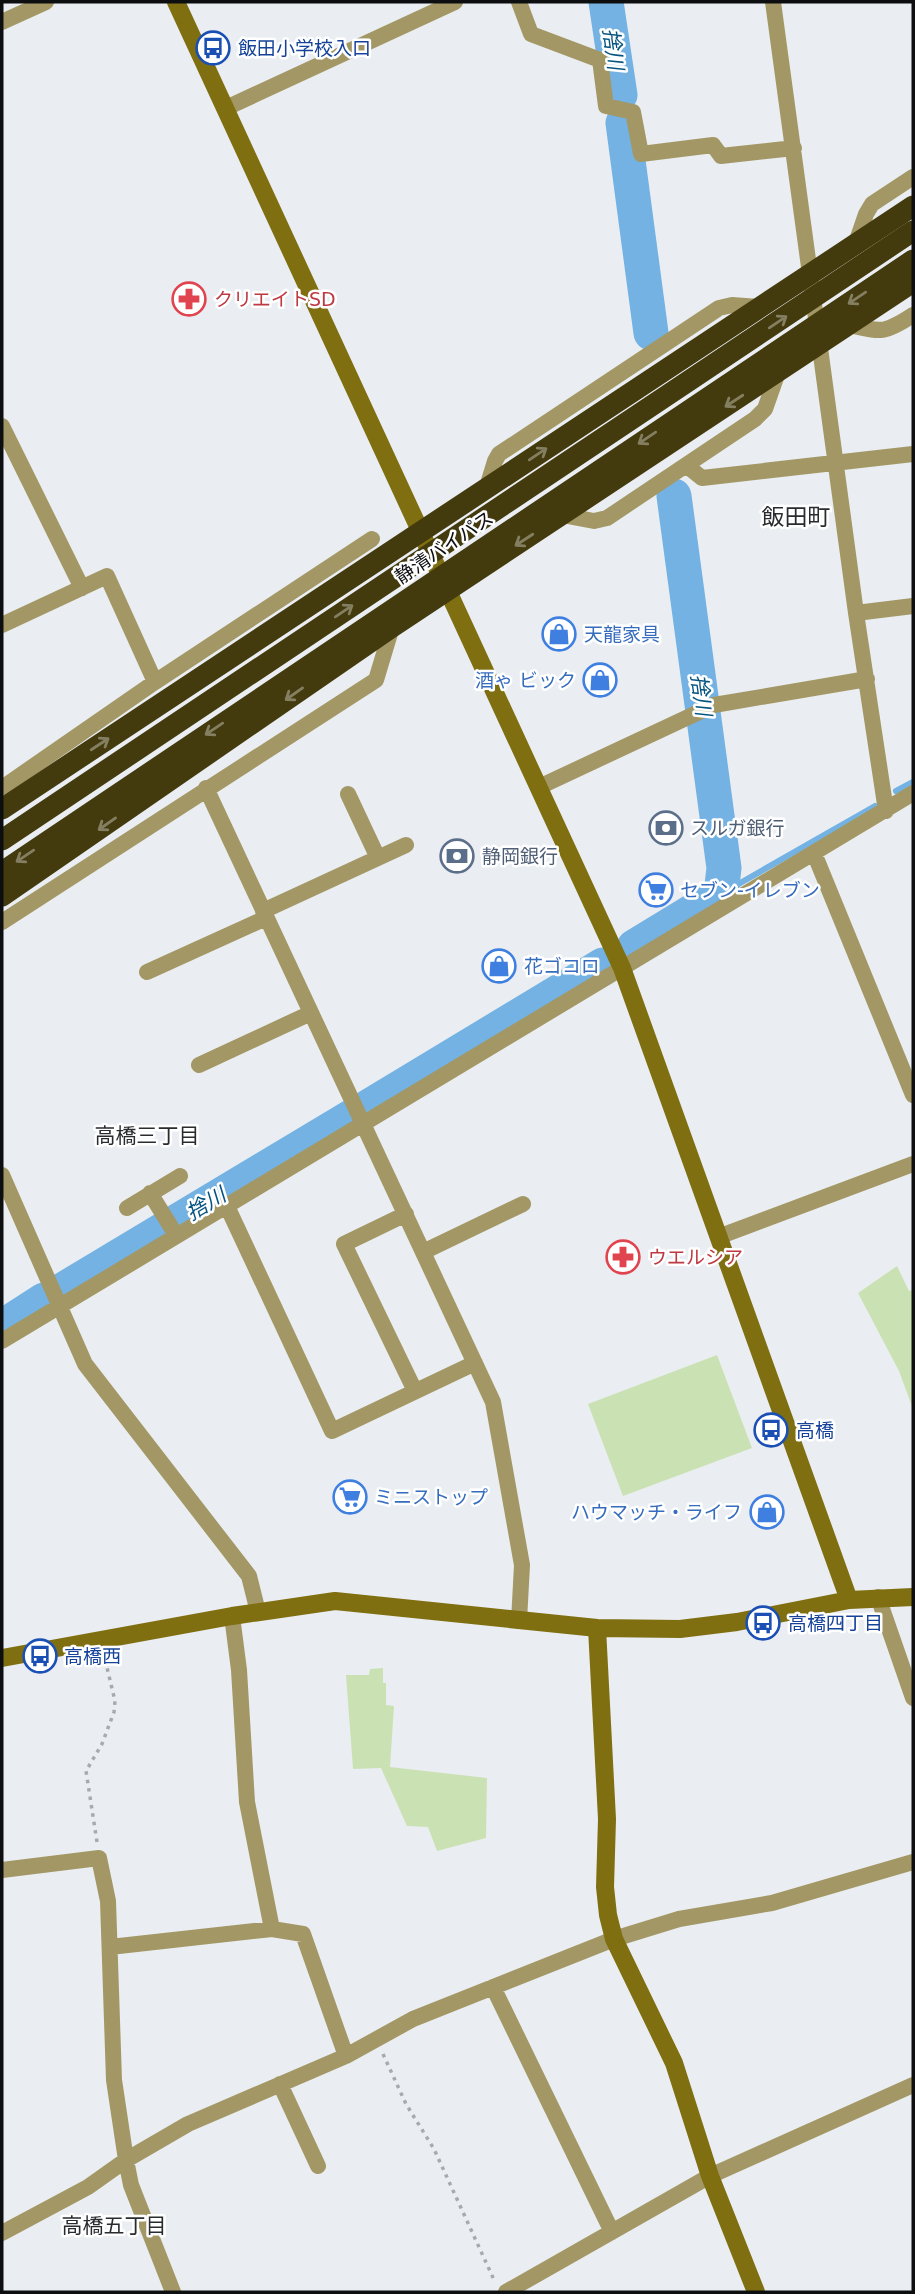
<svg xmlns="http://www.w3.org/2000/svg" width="915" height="2294" font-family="'DejaVu Sans','Noto Sans JP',sans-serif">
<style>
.green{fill:#cae2b3}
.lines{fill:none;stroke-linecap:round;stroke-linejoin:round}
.stream{stroke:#73b2e3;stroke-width:6}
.river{stroke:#73b2e3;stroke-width:35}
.path{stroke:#a7aaad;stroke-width:3.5;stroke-dasharray:3.5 5;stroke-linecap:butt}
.street{stroke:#a39865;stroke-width:16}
.secondary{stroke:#7f6f11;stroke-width:18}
.highway{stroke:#433a0d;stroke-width:21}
.highway-bridge{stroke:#433a0d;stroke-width:21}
.oneway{stroke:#857f62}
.labels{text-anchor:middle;stroke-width:5;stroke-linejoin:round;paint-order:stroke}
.transit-label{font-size:19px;fill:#164399;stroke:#fff;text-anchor:start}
.health-label{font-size:19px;fill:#be3a42;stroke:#fff;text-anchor:start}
.street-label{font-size:19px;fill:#0d0e10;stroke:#fff}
.shop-label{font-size:19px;fill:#366cbe;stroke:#fff;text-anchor:start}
.service-label{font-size:19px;fill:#4e5e75;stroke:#fff;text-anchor:start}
.water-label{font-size:21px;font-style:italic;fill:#055481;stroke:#fff}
.neighbourhood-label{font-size:21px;fill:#292c2f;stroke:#fff}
.quarter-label{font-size:23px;fill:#292c2f;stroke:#fff}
</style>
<rect width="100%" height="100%" fill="#eaeef2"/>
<path class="green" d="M897,1266L909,1291L913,1290V1409L899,1371L858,1293Z
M717,1355L752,1448L623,1496L588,1404Z
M383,1668V1683H386V1705L394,1706L390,1767L487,1778L486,1838L437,1851L428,1827L407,1826L381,1768L353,1769L346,1675H369L370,1669Z"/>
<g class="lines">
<path class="stream" d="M896,791L913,782
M721,894L875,806"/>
<path class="river" d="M606,2L620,95
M623,123L651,333
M634,947L721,894L724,868L674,496
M368,1107L603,965
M61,1291L351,1117
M2,1327L44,1300"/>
<path class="path" d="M97,1842L86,1771L102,1744L114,1712L115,1701L104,1655
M383,2054L406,2104L434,2149L495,2282"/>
<path class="street" d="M519,2L531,34L600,60L606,106L633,112L641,154L713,145L721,156L794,148
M773,2L856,613L886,811
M2,22L46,2
M226,108L455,2
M856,243L866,214L872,204L913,177
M849,325C882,332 884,334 913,315
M2,426L82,588
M687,466L702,478L913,454
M487,487L495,461L499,454L719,308L732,305L759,307
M562,515L594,521L607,518L755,419L765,409L778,372
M856,613L913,606
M2,625L107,576L155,682
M539,787L714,705L867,679
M2,788L155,682L372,539
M206,788L493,1402L522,1565L519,1621
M348,794L378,858
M814,853L913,1095
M263,911L406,845
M2,922L376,680L392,627
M147,972L266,918
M199,1065L311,1013
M2,1175L85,1364L249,1576L258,1612
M150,1193L176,1235
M226,1204L332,1431L475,1363
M127,1208L180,1176
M406,1214L344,1244L415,1391
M718,1237L913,1164
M423,1252L523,1204
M2,1341L913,793
M878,1597L913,1698
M232,1616L239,1670L247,1802L272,1929
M2,1870L99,1858L108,1901L114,2080L126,2160L131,2185L173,2292
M110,1947L272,1929L303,1934L346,2056
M493,1987L612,2232
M280,2084L318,2166
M2,2233L88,2187L126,2160L188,2124L346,2056L413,2019L614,1939L679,1919L772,1903L913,1862
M506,2292L710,2176L913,2085"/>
<path class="secondary" d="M176,2L622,968L849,1600
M597,1628L607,1819L605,1887L608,1915L614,1939L674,2063L710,2176L756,2292
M2,1658L232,1616L335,1601L597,1628L680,1629L737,1622L849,1600L913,1597"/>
<path class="highway" d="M2,809L913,206
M2,896L392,627L913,282"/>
<path class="highway-bridge" d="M2,840L913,231
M2,872L913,260"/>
</g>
<defs><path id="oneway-shaft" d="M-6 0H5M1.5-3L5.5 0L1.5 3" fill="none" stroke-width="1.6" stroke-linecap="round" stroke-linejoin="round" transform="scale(1.75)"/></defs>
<g class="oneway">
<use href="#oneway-shaft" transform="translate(857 298) rotate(146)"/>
<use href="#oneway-shaft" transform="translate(778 322) rotate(-34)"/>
<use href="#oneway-shaft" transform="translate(734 401) rotate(147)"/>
<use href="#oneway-shaft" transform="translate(647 438) rotate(146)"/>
<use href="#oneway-shaft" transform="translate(538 454) rotate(-34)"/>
<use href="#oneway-shaft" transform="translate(524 540) rotate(147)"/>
<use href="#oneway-shaft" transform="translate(344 611) rotate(-34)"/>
<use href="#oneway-shaft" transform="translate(294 694) rotate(145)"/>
<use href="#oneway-shaft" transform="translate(214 729) rotate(146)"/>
<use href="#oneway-shaft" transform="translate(100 744) rotate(-33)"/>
<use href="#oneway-shaft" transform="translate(107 824) rotate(145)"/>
<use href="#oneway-shaft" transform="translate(25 856) rotate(146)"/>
</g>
<defs>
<symbol id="bus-ring" viewBox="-11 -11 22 22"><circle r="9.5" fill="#fff" stroke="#1a4fb4" stroke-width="1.5"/><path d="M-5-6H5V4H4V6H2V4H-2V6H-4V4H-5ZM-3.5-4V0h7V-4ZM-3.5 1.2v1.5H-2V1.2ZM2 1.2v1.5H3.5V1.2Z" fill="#1a4fb4"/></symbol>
<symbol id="pharmacy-ring" viewBox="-11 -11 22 22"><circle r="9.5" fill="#fff" stroke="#e0444e" stroke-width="1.5"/><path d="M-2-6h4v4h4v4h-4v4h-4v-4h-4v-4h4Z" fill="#e0444e"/></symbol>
<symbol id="shop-ring" viewBox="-11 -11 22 22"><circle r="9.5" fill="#fff" stroke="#3f7fe0" stroke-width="1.5"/><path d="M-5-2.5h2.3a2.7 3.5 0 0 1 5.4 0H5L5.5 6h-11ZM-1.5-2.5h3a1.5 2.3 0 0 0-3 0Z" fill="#3f7fe0"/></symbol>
<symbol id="bank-ring" viewBox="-11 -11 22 22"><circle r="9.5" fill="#fff" stroke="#5c6f8a" stroke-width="1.5"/><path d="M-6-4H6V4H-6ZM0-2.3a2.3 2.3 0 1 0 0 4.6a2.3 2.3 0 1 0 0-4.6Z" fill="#5c6f8a"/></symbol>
<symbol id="supermarket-ring" viewBox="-11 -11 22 22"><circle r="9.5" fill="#fff" stroke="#3f7fe0" stroke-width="1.5"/><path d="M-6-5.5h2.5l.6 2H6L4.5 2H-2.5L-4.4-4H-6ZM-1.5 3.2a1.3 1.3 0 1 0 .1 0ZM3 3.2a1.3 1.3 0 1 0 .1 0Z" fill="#3f7fe0"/></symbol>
</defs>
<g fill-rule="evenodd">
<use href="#bus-ring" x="194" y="29" width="38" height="38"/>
<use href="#pharmacy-ring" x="170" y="280" width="38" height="38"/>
<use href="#shop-ring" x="540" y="615" width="38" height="38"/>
<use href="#shop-ring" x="581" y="661" width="38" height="38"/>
<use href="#bank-ring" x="647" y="809" width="38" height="38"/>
<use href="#bank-ring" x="438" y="837" width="38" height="38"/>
<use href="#supermarket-ring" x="637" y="871" width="38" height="38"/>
<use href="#shop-ring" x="480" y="947" width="38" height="38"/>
<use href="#pharmacy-ring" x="604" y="1238" width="38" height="38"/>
<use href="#bus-ring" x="752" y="1411" width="38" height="38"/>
<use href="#supermarket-ring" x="331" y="1478" width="38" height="38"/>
<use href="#shop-ring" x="748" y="1493" width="38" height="38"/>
<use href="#bus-ring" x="744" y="1604" width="38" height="38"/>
<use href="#bus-ring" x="21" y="1637" width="38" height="38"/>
</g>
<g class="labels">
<g class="transit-label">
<text x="238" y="55">飯田小学校入口</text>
<text x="796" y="1437">高橋</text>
<text x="788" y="1630">高橋四丁目</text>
<text x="64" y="1663">高橋西</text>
</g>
<g class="health-label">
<text x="214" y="306">クリエイトSD</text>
<text x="648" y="1264">ウエルシア</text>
</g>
<g class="street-label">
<text transform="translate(444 547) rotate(-34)" y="7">静清バイパス</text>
</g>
<g class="shop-label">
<text x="584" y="641">天龍家具</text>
<text x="576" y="687" text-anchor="end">酒ゃ ビック</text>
<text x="680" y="897">セブン-イレブン</text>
<text x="524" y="973">花ゴコロ</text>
<text x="374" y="1504">ミニストップ</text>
<text x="742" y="1519" text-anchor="end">ハウマッチ・ライフ</text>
</g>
<g class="service-label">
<text x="690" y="835">スルガ銀行</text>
<text x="482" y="863">静岡銀行</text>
</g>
<g class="water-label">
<text transform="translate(613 49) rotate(82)" y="7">捨川</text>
<text transform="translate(701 695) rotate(82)" y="7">捨川</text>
<text transform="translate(206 1204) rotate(-31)" y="7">捨川</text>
</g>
<g class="neighbourhood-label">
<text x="147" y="1143">高橋三丁目</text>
<text x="114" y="2233">高橋五丁目</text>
</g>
<g class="quarter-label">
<text x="796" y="525">飯田町</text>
</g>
</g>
<rect width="915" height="2294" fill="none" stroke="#0d0e10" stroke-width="7"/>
</svg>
